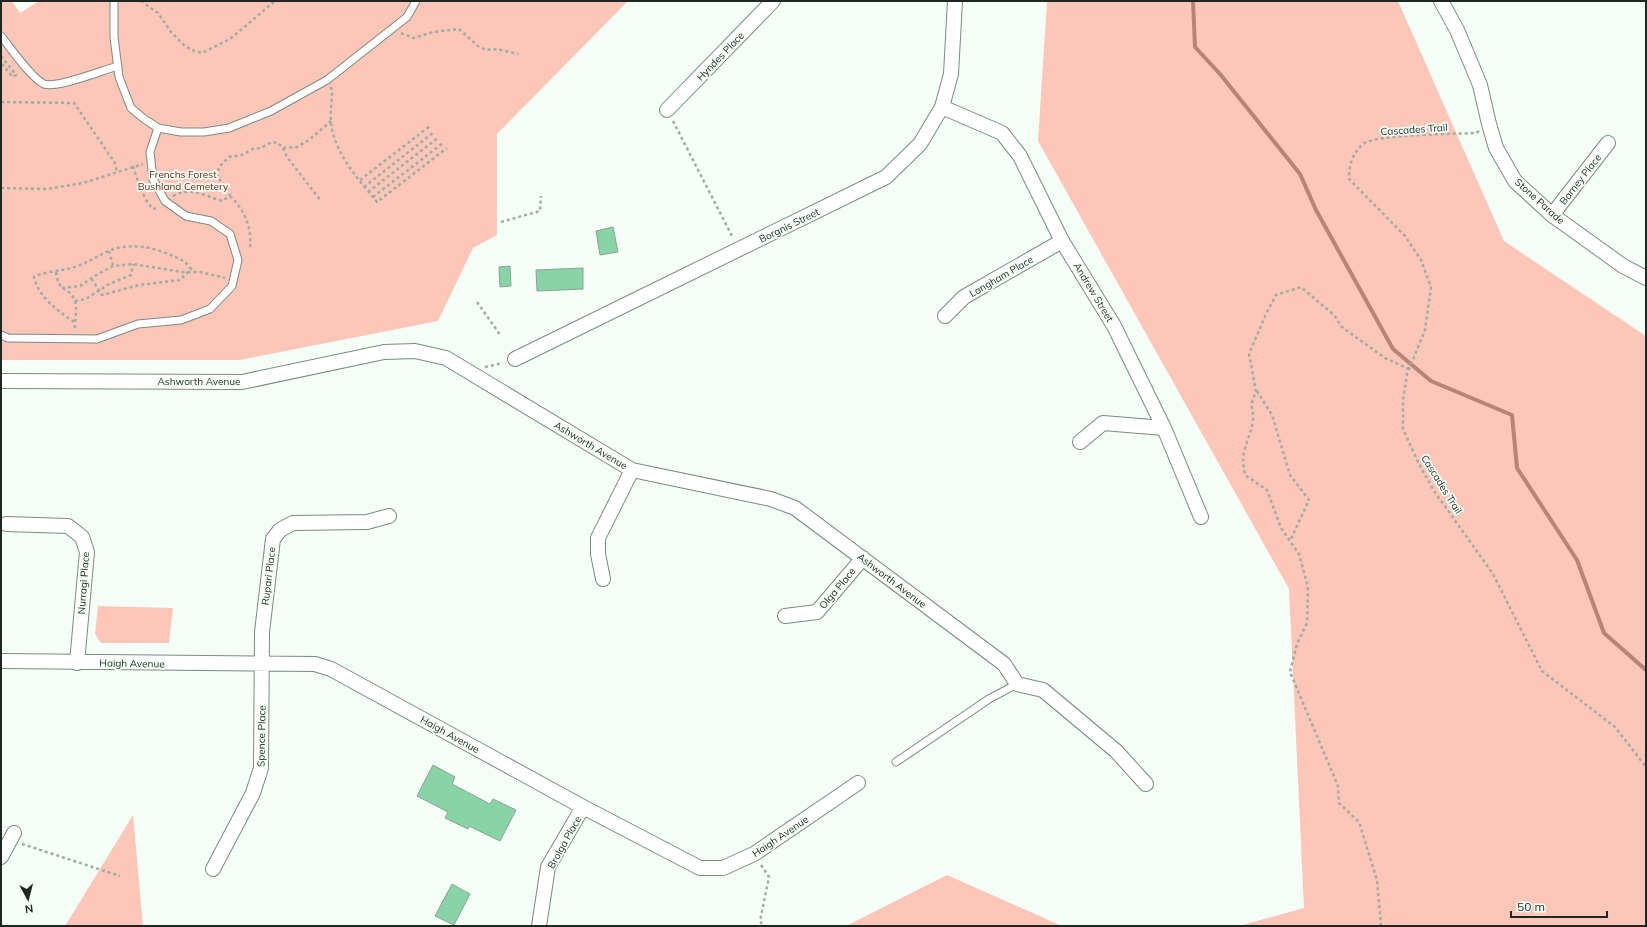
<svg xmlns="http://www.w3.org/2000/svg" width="1647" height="927" font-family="Mulish,sans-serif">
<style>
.green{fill:#fcc6b9}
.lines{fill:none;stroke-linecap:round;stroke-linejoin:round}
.stream{stroke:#b98375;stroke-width:4}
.building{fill:#89d4a7;stroke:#8ea094}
.service-casing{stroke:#7a8b80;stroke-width:9}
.minor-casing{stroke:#7a8b80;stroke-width:16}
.path{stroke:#a0aba4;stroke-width:2.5;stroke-dasharray:3 3;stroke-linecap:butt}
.service{stroke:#fff;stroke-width:7}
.minor{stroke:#fff;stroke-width:14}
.labels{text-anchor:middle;stroke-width:3.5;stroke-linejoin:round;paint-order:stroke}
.street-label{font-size:10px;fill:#1f2722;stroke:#f3fff7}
.park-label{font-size:10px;fill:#741904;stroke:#f3fff7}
</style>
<rect width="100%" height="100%" fill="#f3fff7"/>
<path class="green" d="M1,1H12L20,13L39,1H628L497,134V235L473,248L438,321L240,360H1Z
M1047,1H1398L1504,241L1646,336V926H1239L1304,908L1289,589L1038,141Z
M98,606L173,608L169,643H101L95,634Z
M133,815L143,926H65Z
M947,875L1062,926H846Z"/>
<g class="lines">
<path class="stream" d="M1193,1L1195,47L1220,74L1300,174L1316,210L1393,349L1431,381L1512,415L1517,468L1577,560L1604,633L1646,670"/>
</g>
<path class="building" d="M613,227L618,252L600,255L596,231Z
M510,266L511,286L500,287L499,267Z
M583,268V289L537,291L536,270Z
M433,765L455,777L452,784L490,804L493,799L516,810L500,841L469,826L468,829L445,818L448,812L417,796Z
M452,884L470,894L454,925L435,916Z"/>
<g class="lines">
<defs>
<path id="service" d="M114,1V37L119,77L131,108L143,118L158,128L181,132H204L229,128L271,111L327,80L407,17L416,1
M1,36C10,47 31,78 44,84C56,89 103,70 118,66
M1,335L8,338L97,339L138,324L181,320L210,309L232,286L238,260L230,234L211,221L186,216L165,201L153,179L150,152L158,128
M896,762L989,699L1017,684"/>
<path id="minor" d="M1441,1L1457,30L1480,85L1489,124L1496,148L1515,181L1552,215L1623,266L1646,278
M942,107L1002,133L1020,156L1062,241L1114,326L1164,428L1201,517
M667,110L773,1
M1552,215L1608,143
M945,316L964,297L1062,241
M515,359L886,177L920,144L942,107L951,74L955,1
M1,381L242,382L384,352L415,351L446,358L632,470L771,499L795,508L1004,664L1017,684L1043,690L1116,751L1146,784
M1080,442L1103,423L1164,428
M6,524L68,526L82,537L87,552L77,663
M603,579L598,554V538L632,470
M785,616L817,612L863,558
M1,661L315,664L331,669L583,807L700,868H723L754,854L858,783
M1,857L14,833
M213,869L253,793L261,768L262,632L273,539L280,530L293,523L367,522L389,516
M539,926L548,867L583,807"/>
</defs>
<use href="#service" class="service-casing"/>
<use href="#minor" class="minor-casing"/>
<path class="path" d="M141,1L158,13L171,32L185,46L192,50L202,53L230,39L275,1
M401,33L414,38L433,32L459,29L478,46L486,50L497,49L518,54
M1,56L16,75L13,77L1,63
M331,87L332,91C332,101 330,112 331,122C334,153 358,179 377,202L447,148
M1,102L74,103L115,163L117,172
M673,121L733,238
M1479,131L1476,133C1456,134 1376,134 1363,144C1352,154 1349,165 1349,179L1405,236L1421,260L1431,287L1425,330L1407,374L1403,400V429L1419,464L1434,491L1493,574L1542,671L1615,727L1646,767
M283,148L287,157L321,201
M133,166C138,182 142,197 153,209L158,208
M360,180L430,126
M364,187L434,132
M1,188L47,189L83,183L143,164
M368,192L439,137
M173,196C190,186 205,196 222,201L230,196L227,188L217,177L219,167L229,157L242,155L253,149L261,148L272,142L278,143L283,148L297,147L309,140L331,121
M230,196C245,210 252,228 250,248
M373,197L443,143
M501,222L540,211L541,196
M109,251L113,266
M56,272C59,293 65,285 73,297C79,306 74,321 75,331
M62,288L80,286L93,277L113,266L133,264L182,272H200L225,278
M75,301L86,299L109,284L131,275L133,264
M477,302L501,336
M74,322C57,310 39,298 34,277C38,273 63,270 72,268C85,264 96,257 108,251C128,243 150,246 168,254C178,258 185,260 191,269L180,280L139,285L102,295L91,278
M485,367L503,363
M1257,391L1272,415L1290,475L1309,500L1290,541
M22,844L120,876
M761,865L769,877L760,921L763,926
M1381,926L1377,880L1359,822L1339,803L1338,786L1290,672L1297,644L1307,623L1308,587L1299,554L1281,528L1267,490L1245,475C1244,469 1243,463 1243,458C1245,440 1258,424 1251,405L1256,391L1249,354L1266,314L1276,295L1301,287L1334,315L1342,327L1385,358L1409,369"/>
<use href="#service" class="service"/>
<use href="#minor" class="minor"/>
</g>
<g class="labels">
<g class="street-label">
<text transform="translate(720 56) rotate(-46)" y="4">Hyndes Place</text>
<text transform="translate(1414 129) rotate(-4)" y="4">Cascades Trail</text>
<text transform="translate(1580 179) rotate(-52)" y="4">Barney Place</text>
<text transform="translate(1540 201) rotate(42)" y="4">Stone Parade</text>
<text transform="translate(789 225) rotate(-26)" y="4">Borgnis Street</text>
<text transform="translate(1001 276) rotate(-30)" y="4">Langham Place</text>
<text transform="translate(1094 292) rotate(59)" y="4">Andrew Street</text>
<text x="199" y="385">Ashworth Avenue</text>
<text transform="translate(591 445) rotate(31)" y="4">Ashworth Avenue</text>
<text transform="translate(1442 484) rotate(58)" y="4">Cascades Trail</text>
<text transform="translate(268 576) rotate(-83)" y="4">Rupari Place</text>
<text transform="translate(892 580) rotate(37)" y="4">Ashworth Avenue</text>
<text transform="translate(83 583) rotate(-86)" y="4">Nurragi Place</text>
<text transform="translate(837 588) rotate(-50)" y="4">Olga Place</text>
<text transform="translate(132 663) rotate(1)" y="4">Haigh Avenue</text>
<text transform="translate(450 734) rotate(29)" y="4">Haigh Avenue</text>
<text transform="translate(261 736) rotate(-89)" y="4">Spence Place</text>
<text transform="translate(780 836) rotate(-34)" y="4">Haigh Avenue</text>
<text transform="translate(564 842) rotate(-61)" y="4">Brolga Place</text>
</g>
<g class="park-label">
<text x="183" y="178">Frenchs Forest<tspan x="183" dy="12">Bushland Cemetery</tspan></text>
</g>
</g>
<rect width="1647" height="927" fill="none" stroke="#1f2722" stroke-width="4"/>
<g transform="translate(28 899) rotate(173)" stroke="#f3fff7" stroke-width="3" paint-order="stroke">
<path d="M0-3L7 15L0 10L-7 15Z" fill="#1f2722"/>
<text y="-6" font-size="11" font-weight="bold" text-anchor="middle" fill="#1f2722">N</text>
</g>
<path d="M1511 911v6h96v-6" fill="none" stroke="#1f2722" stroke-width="2"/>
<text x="1517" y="911" font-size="12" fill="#1f2722" stroke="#f3fff7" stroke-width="3" paint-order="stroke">50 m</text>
</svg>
